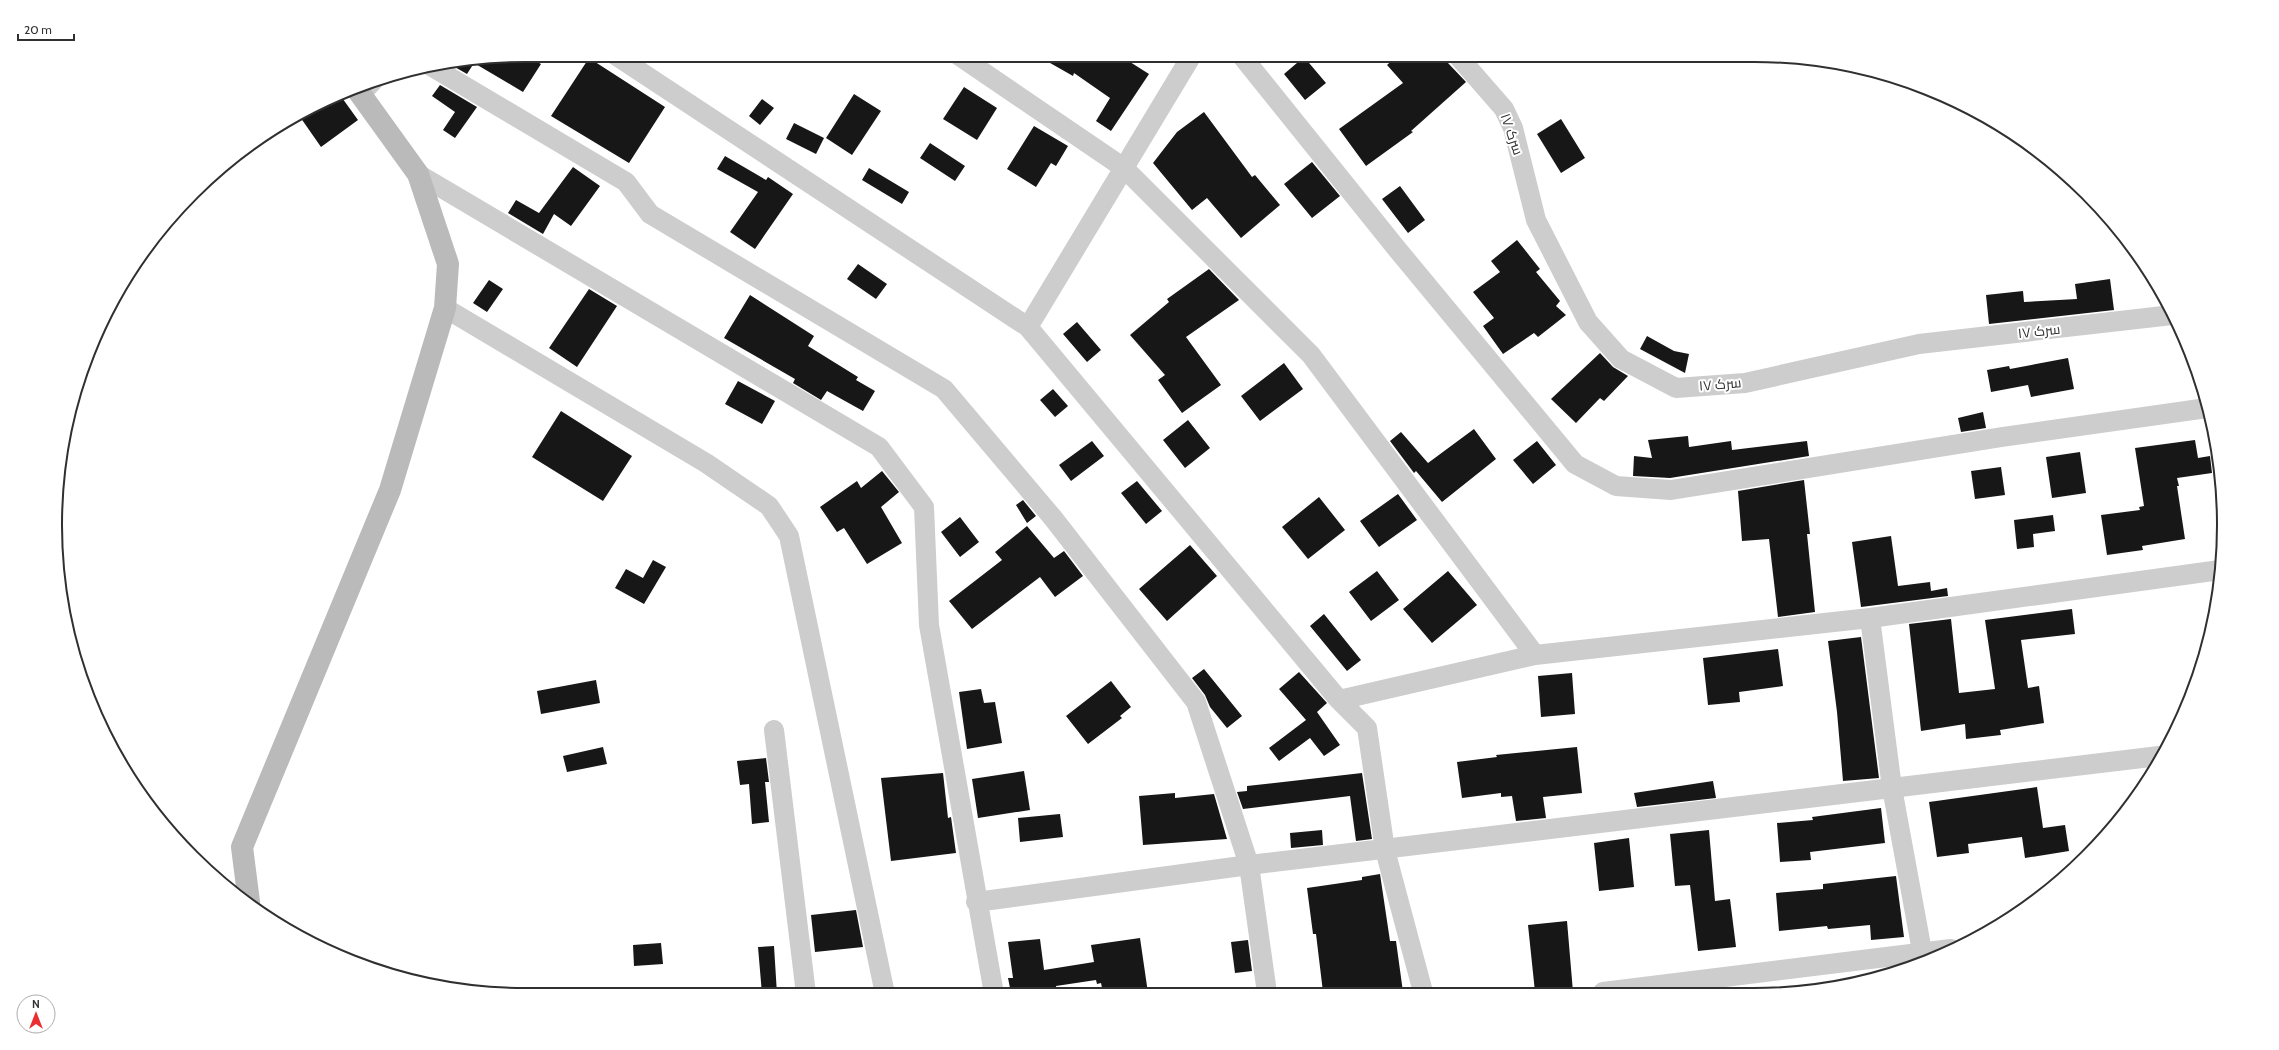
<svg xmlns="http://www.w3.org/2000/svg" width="2279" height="1050" font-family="Cabin,Cairo,sans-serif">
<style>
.building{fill:#171717}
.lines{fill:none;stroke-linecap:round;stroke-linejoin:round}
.minor{stroke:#cdcdcd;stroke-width:20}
.secondary{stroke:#bababa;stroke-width:22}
.labels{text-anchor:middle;stroke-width:4;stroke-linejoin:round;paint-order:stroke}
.street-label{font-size:14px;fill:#303030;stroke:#fff}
.rim{fill:none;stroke:#303030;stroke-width:2}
</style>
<rect width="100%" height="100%" fill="#fff"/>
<path class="building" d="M525,55L541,64L523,92L474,63L467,74L453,66L456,62Z
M1036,55H1119L1149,74L1111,131L1096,121L1110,98L1074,73L1073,76Z
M1398,55H1446L1448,63L1466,82L1411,131L1413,132L1366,166L1339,129L1403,83L1387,65Z
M1304,57L1326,83L1305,100L1284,74Z
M589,58L665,107L629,163L551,116Z
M440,85L477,107L455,138L443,130L455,112L432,96Z
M964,87L997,108L977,140L943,119Z
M854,94L881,111L852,155L826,138Z
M340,95L358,120L321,147L298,114Z
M762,99L774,108L760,125L749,116Z
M1204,112L1252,177L1255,175L1280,205L1241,238L1207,198L1192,210L1153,163L1177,132Z
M1561,119L1585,158L1561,173L1537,134Z
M794,123L824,138L816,154L786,139Z
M1034,126L1068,146L1056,166L1051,163L1036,187L1007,169Z
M930,143L965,166L955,181L920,158Z
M725,156L766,180L768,177L793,194L755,249L730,232L758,192L717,169Z
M1312,162L1340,196L1312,218L1284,184Z
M573,167L600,186L571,226L554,214L543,234L508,213L516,200L539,213Z
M869,168L909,192L902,204L862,180Z
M1400,186L1425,220L1408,233L1382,199Z
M1517,240L1540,269L1536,272L1560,301L1556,306L1566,315L1538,337L1534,333L1503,354L1483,326L1494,318L1473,292L1500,272L1491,261Z
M858,264L887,284L876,299L847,279Z
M1209,269L1239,300L1186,337L1221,385L1182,413L1158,380L1165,375L1130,335L1169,302L1167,299Z
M2110,279L2114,310L1989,324L1986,295L2023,291L2024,302L2077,299L2075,284Z
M489,280L503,289L487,312L473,303Z
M589,289L617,306L577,367L549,348Z
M750,295L814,336L808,346L858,377L856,380L875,391L863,411L827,391L821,400L793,383L795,379L724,338Z
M1077,322L1101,350L1087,362L1063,334Z
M1647,336L1674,351L1689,354L1685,373L1640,349Z
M1600,353L1613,367L1628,376L1604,401L1600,398L1576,423L1551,399Z
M2068,358L2074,389L2031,397L2028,385L1991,392L1987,370L2009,366L2010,369Z
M1284,363L1303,389L1260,421L1241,396Z
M738,381L775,401L762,424L725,404Z
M1053,389L1068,406L1055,417L1040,400Z
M561,411L632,456L603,501L532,457Z
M1983,412L1986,428L1961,432L1958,418Z
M1188,420L1210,448L1185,468L1163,440Z
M1474,429L1496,459L1442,502L1416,471L1414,473L1390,441L1401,432L1428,463Z
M1688,436L1689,447L1731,441L1732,450L1807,441L1809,456L1670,478L1633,476L1634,456L1652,458L1648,440Z
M2195,440L2198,458L2210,456L2212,473L2177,478L2179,486H2177L2185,539L2142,546L2143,550L2107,555L2101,515L2140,510L2139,507L2144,506L2135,448Z
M1092,441L1104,456L1071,481L1059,465Z
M1537,441L1556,465L1533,484L1513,460Z
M2080,452L2086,493L2052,498L2046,457Z
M2001,467L2005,495L1975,499L1971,471Z
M882,471L899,492L881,507L902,543L867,564L844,528L837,532L820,507L857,481L861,488Z
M1804,480L1810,534H1807L1815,612L1778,617L1769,539L1742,541L1738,491Z
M1137,481L1162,511L1146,524L1121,493Z
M1398,494L1417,520L1379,547L1360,521Z
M1319,497L1345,530L1308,559L1282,527Z
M1023,500L1036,516L1027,523L1016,505Z
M2053,515L2055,531L2033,534L2034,547L2017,549L2014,520Z
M960,517L979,542L960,557L941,532Z
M1027,526L1054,558L1064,551L1083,576L1055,597L1040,577L972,629L949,601L1002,560L995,552Z
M1891,536L1898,586L1930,582L1931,591L1947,588L1948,596L1861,607L1852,542Z
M1190,545L1217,576L1167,621L1139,589Z
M653,560L666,567L644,604L615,588L626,569L643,578Z
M1377,571L1399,600L1371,621L1349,592Z
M1448,571L1477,605L1432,643L1403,609Z
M2072,609L2075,634L2021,640L2028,688L2039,686L2044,723L2000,730L2001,735L1966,739L1965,724L1921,731L1909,624L1951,619L1959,693L1995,689L1985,620Z
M1324,614L1361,660L1347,671L1310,626Z
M1861,637L1879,778L1843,781L1837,712L1828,641Z
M1778,649L1783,686L1739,692L1740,702L1708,705L1703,658Z
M1204,669L1242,716L1227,728L1210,707L1205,695L1192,678Z
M1299,672L1327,703L1317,712L1340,745L1324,756L1310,738L1279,761L1269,748L1306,720L1279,689Z
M1572,673L1575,714L1541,717L1538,676Z
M596,680L600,703L541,714L537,691Z
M1111,681L1131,707L1120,716L1122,718L1088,744L1066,716Z
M981,689L984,703L995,702L1002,743L967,749L959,692Z
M603,747L607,764L567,772L563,756Z
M1577,747L1582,793L1543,797L1546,818L1516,821L1512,796L1501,797V793L1462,798L1457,762L1497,757L1496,755Z
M766,758L769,782H765L769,822L752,824L749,784L740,785L737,761Z
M1024,771L1030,810L978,818L972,779Z
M943,773L948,818L951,817L956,853L891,861L881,778Z
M1362,773L1372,839L1356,841L1350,796L1243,809L1237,792L1247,791V786Z
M1713,781L1716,798L1637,807L1634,793Z
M2037,787L2043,828L2065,825L2069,851L2025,858L2022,837L1968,844L1969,853L1937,857L1929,802Z
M1175,793V798L1214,794L1227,839L1143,845L1139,796Z
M1881,808L1885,843L1810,852L1811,860L1780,862L1777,823L1813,820L1812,817Z
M1060,814L1063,837L1020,842L1018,818Z
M1322,830L1323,845L1291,848L1290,833Z
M1709,830L1715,901L1730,899L1736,947L1698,951L1690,885L1675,886L1670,834Z
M1629,838L1634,887L1599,891L1594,843Z
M1380,874L1390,941H1396L1403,992H1364V989L1323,992L1316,934H1313L1307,888L1362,880V877Z
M1896,876L1904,937L1871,940L1870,925L1828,929L1827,926L1779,931L1776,893L1823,889V884Z
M856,910L863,947L815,952L811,915Z
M1567,921L1573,992H1535L1528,925Z
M1140,938L1148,993H1103L1101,983L1097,984L1096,980L1056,986L1057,993H1011L1008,978H1013L1008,942L1040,939L1044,970L1094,962L1091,945Z
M1248,940L1252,971L1235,973L1231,942Z
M661,943L663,964L634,966L633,945Z
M774,946L777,994H762L758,947Z"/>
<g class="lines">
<path class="minor" d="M615,55L1028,327L1339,700L1367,728L1385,850L1423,992
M958,55L1124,168L1311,355L1535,655
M1241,55L1397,249L1575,464L1616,486L1671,490L2002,437L2207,408
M1457,55L1504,109L1513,128L1536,220L1588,322L1621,359L1676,388L1745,383L1919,344L2172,315
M429,65L626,182L650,214L944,389L1053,518L1196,702L1249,865L1267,993
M360,95L374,80
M418,174L879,447L924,507L929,625L994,994
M445,308L706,463L769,506L789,536L885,994
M1028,327L1192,55
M1870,618L2220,570
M1339,700L1535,655L1870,618L1892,788L1924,962
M774,730L806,994
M976,902L1249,865L2159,756
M1603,992L1951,949"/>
<path class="secondary" d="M249,902L242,847L390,490L445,308L448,264L418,174L356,88"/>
</g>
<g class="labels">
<g class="street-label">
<text transform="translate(1512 134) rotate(71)" y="5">سرک ۱۷</text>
<text transform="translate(2039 331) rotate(-6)" y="5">سرک ۱۷</text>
<text transform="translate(1720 384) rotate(-5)" y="5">سرک ۱۷</text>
</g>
</g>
<path d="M0 0H2279V1050H0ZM525 62H1754A463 463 0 0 1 2217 525V525A463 463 0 0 1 1754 988H525A463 463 0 0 1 62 525V525A463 463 0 0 1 525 62Z" fill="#fff" fill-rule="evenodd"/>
<path class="rim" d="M525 62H1754A463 463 0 0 1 2217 525V525A463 463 0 0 1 1754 988H525A463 463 0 0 1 62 525V525A463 463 0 0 1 525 62Z"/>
<g transform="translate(36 1014)"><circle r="19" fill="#ffffff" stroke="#acacac"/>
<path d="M0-3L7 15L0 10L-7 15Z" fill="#eb2e33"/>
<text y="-6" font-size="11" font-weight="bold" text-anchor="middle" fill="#303030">N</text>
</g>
<path d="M18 34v6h56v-6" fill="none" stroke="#303030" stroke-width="2"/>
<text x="24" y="34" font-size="12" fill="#303030" stroke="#ffffff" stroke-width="3" paint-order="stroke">20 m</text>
</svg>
